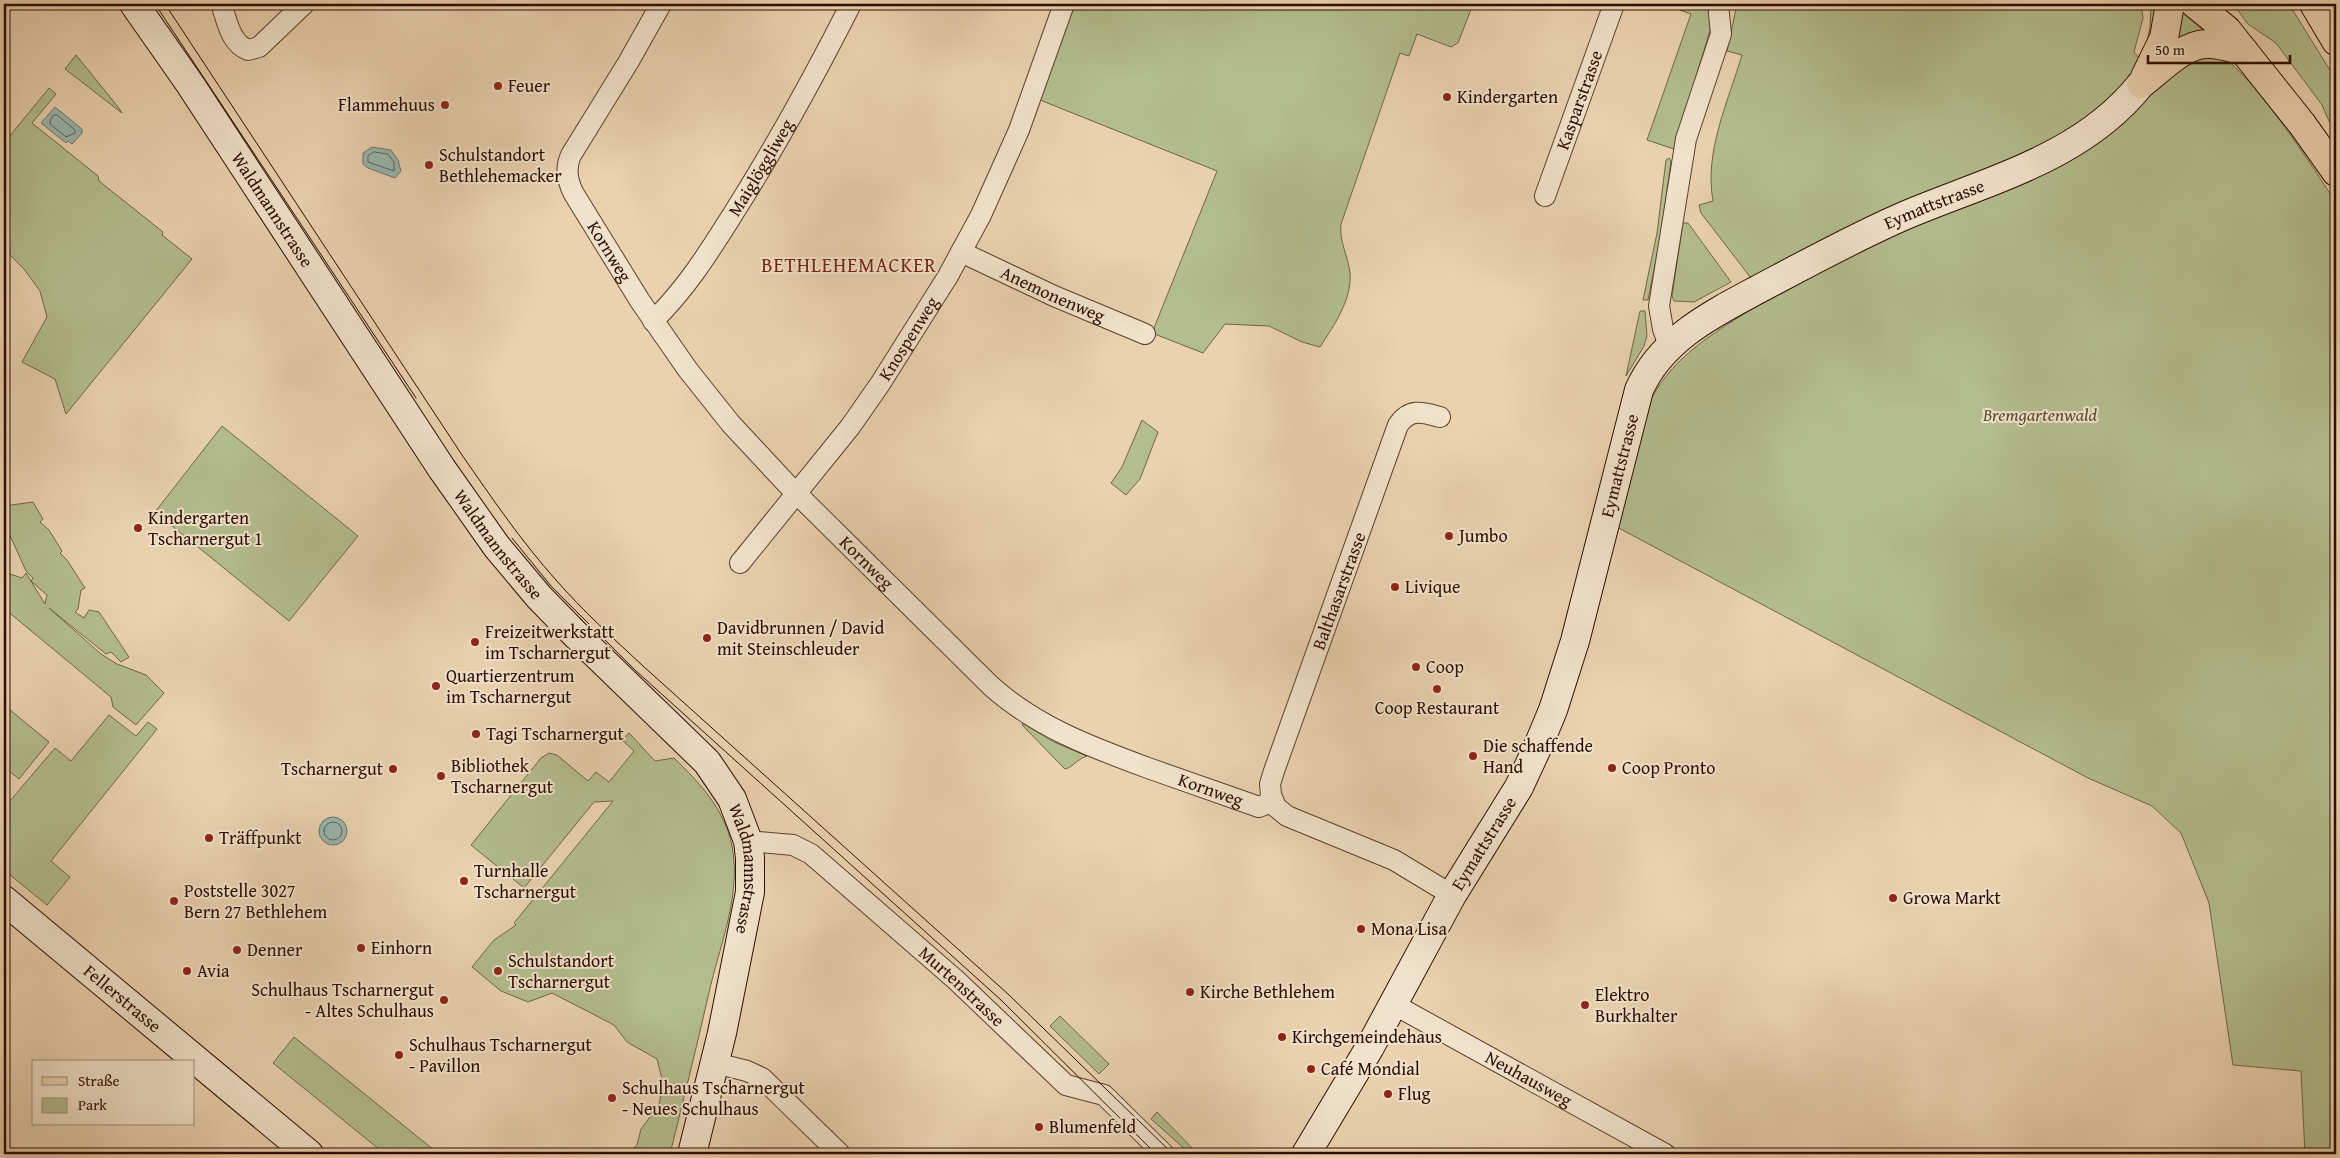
<svg xmlns="http://www.w3.org/2000/svg" width="2340" height="1158" font-family="'Gentium Book Plus',serif">
<style>
.green{fill:#b3bd8d;stroke:#706446}
.water{fill:#98b6b0;stroke:#6d726a}
.lines{fill:none;stroke-linecap:round;stroke-linejoin:round}
.shore{stroke:#626158;stroke-width:1}
.street-casing{stroke:#5c3e2c;stroke-width:22}
.secondary-casing{stroke:#2c0c00;stroke-width:30}
.primary-casing{stroke:#2c0c00;stroke-width:30}
.highway-casing{stroke:#2c0c00;stroke-width:30}
.street{stroke:#f1e2cb;stroke-width:20}
.secondary{stroke:#f1e2cb;stroke-width:28}
.primary{stroke:#ead2af;stroke-width:28}
.highway{stroke:#ead2af;stroke-width:28}
.tram{stroke:#2c0c00;stroke-width:1}
.poi-dot{fill:#8f2418;stroke:#f1e2cb;stroke-width:2}
.labels{text-anchor:middle;stroke-width:4;stroke-linejoin:round;paint-order:stroke}
.poi-label{font-size:18px;fill:#2c0c00;stroke:#f1e2cb;text-anchor:start}
.street-label{font-size:18px;fill:#2c0c00;stroke:#f1e2cb}
.park-label{font-size:18px;font-style:italic;fill:#5b4a31;stroke:#f1e2cb}
.quarter-label{font-size:20px;letter-spacing:1px;fill:#7a1f14;stroke:#f1e2cb}
</style>
<rect width="100%" height="100%" fill="#ead2af"/>
<filter id="stains"><feTurbulence type="fractalNoise" baseFrequency=".004" numOctaves="4"/><feColorMatrix values="0 0 0 0 .2 0 0 0 0 .09 0 0 0 0 .02 0 0 0 .5 -.17"/></filter>
<radialGradient id="worn" r=".72"><stop offset=".6" stop-color="#630" stop-opacity="0"/><stop offset="1" stop-color="#630" stop-opacity=".3"/></radialGradient>
<path class="green" d="M1074,4H1473L1458,43L1451,47L1417,34L1409,56L1400,53L1341,224C1339,242 1348,255 1350,273C1352,300 1334,325 1320,347L1302,342L1269,326L1225,324L1203,353L1152,333L1217,171L1040,100Z
M1676,4H1704L1709,9L1712,24L1674,149L1647,140L1691,14L1674,8Z
M1737,4H2141L2143,18L2134,52L2161,83C2178,66 2190,52 2216,55C2242,58 2320,177 2336,203V1154H2305L2301,1071L2233,1065L2209,903L2181,833L2152,806L2088,778L1613,525L1650,401C1676,351 1722,329 1767,299L1701,213L1699,205L1713,201C1704,152 1728,102 1742,55L1727,51Z
M2151,4H2157L2153,27L2148,45H2146L2150,28Z
M2233,4H2289L2336,80V130L2329,121L2322,105L2276,43L2248,24Z
M2187,8L2206,33L2182,42L2177,38L2182,9Z
M76,55L118,107L122,113L65,69Z
M49,88L56,94L32,123L98,176L99,181L163,232L162,235L192,259L66,414L55,379L22,362L47,317L40,291L24,269L4,249V143Z
M1669,158L1671,161L1661,235L1648,300H1643L1657,233L1666,160Z
M1683,223H1688L1731,282L1694,302L1674,301L1672,296Z
M1640,311H1645L1647,336L1644,346L1626,376Z
M1142,420L1158,432L1140,479L1126,495L1111,483L1122,467Z
M222,426L358,536L289,621L155,512Z
M33,502L43,519L40,522L49,530L62,551L60,553L67,560L85,588L81,590L78,609L75,612L84,618L89,610L99,612L129,657L121,662L111,652L106,654L49,608L101,654L117,664L146,675L164,693L136,725L113,707L111,697L6,610L4,612V572L22,578L26,573L45,604L47,595L31,581L33,578L26,571L4,522V506Z
M4,705L49,742L19,779L4,767Z
M109,715L136,736L148,722L157,729L51,861L70,877L47,905L4,870V808L55,748L71,761Z
M1022,723L1054,742L1087,756C1077,759 1072,768 1065,769L1023,726Z
M629,733L655,761L674,758C700,783 725,810 732,846C741,892 722,940 711,984C698,1041 684,1098 670,1154H628L637,1145L641,1129L659,1105L663,1083L657,1059L627,1042L614,1025L552,993L528,1002L501,991L472,967L494,940L516,925L514,923L613,801L594,802L524,888L471,845L541,758L549,753L557,755L588,781L596,772L609,782L634,751L622,740Z
M1060,1016L1109,1064L1099,1074L1050,1026Z
M294,1037L439,1154H385L273,1063Z
M1157,1112L1198,1154H1187V1151L1151,1119Z"/>
<path class="water" d="M55,107L82,129V133L72,144L68,141L66,143L41,123Z
M372,147L391,150L398,160L401,171L395,178L368,168L363,164V153Z
M319 831a14 14 0 1 1 28 0a14 14 0 1 1-28 0Z"/>
<g class="lines">
<path class="shore" d="M54,115H57L75,130V133L66,137L50,124V121Z
M374,152L388,154L394,162V171L368,162V156Z
M324 831a9 9 0 1 1 18 0a9 9 0 1 1-18 0Z"/>
<defs>
<g id="street">
<path d="M221,4C227,20 230,43 248,50L259,47L304,4"/>
<path id="s1" d="M661,4L629,61L571,155C565,168 567,181 574,194L640,301L688,370L731,424L786,483L991,686C1037,727 1091,747 1148,768C1185,781 1222,794 1259,807L1273,801"/>
<path id="s2" d="M1545,196L1614,4"/>
<path id="s3" d="M961,252L1054,296L1145,334"/>
<path id="s4" d="M653,321C686,289 709,252 733,214C776,146 815,75 851,4"/>
<path d="M1669,346L1663,329L1659,306L1686,139L1721,34L1718,4"/>
<path d="M1440,417C1422,412 1410,408 1398,425L1274,771L1270,784L1271,795L1276,807L1287,816L1394,860L1452,895"/>
<path id="s5" d="M740,563L850,427L880,384L948,276L981,215L1019,130L1064,4"/>
<path id="s6" d="M748,841L793,845L811,854L956,980L1066,1085L1104,1095L1164,1154"/>
<path id="s7" d="M1393,1004L1665,1154"/>
<path d="M715,1063L747,1071L762,1078L840,1154"/>
</g>
<g id="secondary">
<path id="s8" d="M134,4L190,84L442,469L497,547L539,597L577,636L707,762L732,799L748,841L750,858V892L722,1033L692,1154"/>
<path id="s9" d="M4,900L309,1154"/>
<path id="s10" d="M1306,1154L1370,1047L1452,895L1519,787L1538,746L1553,710L1575,641L1639,390C1661,340 1710,315 1757,290C1806,264 1855,237 1906,215C1989,180 2082,158 2141,84"/>
</g>
<path id="primary" d="M2195,4L2227,30L2302,124L2336,172
M2145,77L2164,38L2170,4
M2141,84C2159,71 2182,45 2206,44C2218,43 2232,48 2244,51"/>
<path id="highway" d="M2314,4L2336,41"/>
</defs>
<use href="#street" class="street-casing"/>
<use href="#secondary" class="secondary-casing"/>
<use href="#primary" class="primary-casing"/>
<use href="#highway" class="highway-casing"/>
<use href="#street" class="street"/>
<use href="#secondary" class="secondary"/>
<use href="#primary" class="primary"/>
<use href="#highway" class="highway"/>
<path class="tram" d="M155,4L416,398
M165,4L462,455C492,498 521,541 556,580C583,611 613,638 643,666L1008,994L1173,1154
M512,538L551,586L635,670L1001,1000L1156,1154"/>
</g>
<g class="poi-dot">
<circle cx="498" cy="86" r="5"/>
<circle cx="1447" cy="97" r="5"/>
<circle cx="445" cy="105" r="5"/>
<circle cx="429" cy="165" r="5"/>
<circle cx="138" cy="528" r="5"/>
<circle cx="1449" cy="536" r="5"/>
<circle cx="1395" cy="587" r="5"/>
<circle cx="707" cy="638" r="5"/>
<circle cx="475" cy="642" r="5"/>
<circle cx="1416" cy="667" r="5"/>
<circle cx="436" cy="686" r="5"/>
<circle cx="1437" cy="689" r="5"/>
<circle cx="476" cy="734" r="5"/>
<circle cx="1473" cy="756" r="5"/>
<circle cx="1612" cy="768" r="5"/>
<circle cx="393" cy="769" r="5"/>
<circle cx="441" cy="776" r="5"/>
<circle cx="209" cy="838" r="5"/>
<circle cx="464" cy="881" r="5"/>
<circle cx="1893" cy="898" r="5"/>
<circle cx="174" cy="901" r="5"/>
<circle cx="1361" cy="929" r="5"/>
<circle cx="361" cy="948" r="5"/>
<circle cx="237" cy="950" r="5"/>
<circle cx="187" cy="971" r="5"/>
<circle cx="498" cy="971" r="5"/>
<circle cx="1190" cy="992" r="5"/>
<circle cx="444" cy="1000" r="5"/>
<circle cx="1585" cy="1005" r="5"/>
<circle cx="1282" cy="1037" r="5"/>
<circle cx="399" cy="1055" r="5"/>
<circle cx="1311" cy="1069" r="5"/>
<circle cx="1388" cy="1094" r="5"/>
<circle cx="612" cy="1098" r="5"/>
<circle cx="1039" cy="1127" r="5"/>
</g>
<g class="labels">
<g class="poi-label">
<text x="508" y="92">Feuer</text>
<text x="1457" y="103">Kindergarten</text>
<text x="435" y="111" text-anchor="end">Flammehuus</text>
<text x="439" y="161">Schulstandort<tspan x="439" dy="21">Bethlehemacker</tspan></text>
<text x="148" y="524">Kindergarten<tspan x="148" dy="21">Tscharnergut 1</tspan></text>
<text x="1459" y="542">Jumbo</text>
<text x="1405" y="593">Livique</text>
<text x="717" y="634">Davidbrunnen / David<tspan x="717" dy="21">mit Steinschleuder</tspan></text>
<text x="485" y="638">Freizeitwerkstatt<tspan x="485" dy="21">im Tscharnergut</tspan></text>
<text x="1426" y="673">Coop</text>
<text x="446" y="682">Quartierzentrum<tspan x="446" dy="21">im Tscharnergut</tspan></text>
<text x="1437" y="714" text-anchor="middle">Coop Restaurant</text>
<text x="486" y="740">Tagi Tscharnergut</text>
<text x="1483" y="752">Die schaffende<tspan x="1483" dy="21">Hand</tspan></text>
<text x="451" y="772">Bibliothek<tspan x="451" dy="21">Tscharnergut</tspan></text>
<text x="1622" y="774">Coop Pronto</text>
<text x="383" y="775" text-anchor="end">Tscharnergut</text>
<text x="219" y="844">Träffpunkt</text>
<text x="474" y="877">Turnhalle<tspan x="474" dy="21">Tscharnergut</tspan></text>
<text x="184" y="897">Poststelle 3027<tspan x="184" dy="21">Bern 27 Bethlehem</tspan></text>
<text x="1903" y="904">Growa Markt</text>
<text x="1371" y="935">Mona Lisa</text>
<text x="371" y="954">Einhorn</text>
<text x="247" y="956">Denner</text>
<text x="508" y="967">Schulstandort<tspan x="508" dy="21">Tscharnergut</tspan></text>
<text x="197" y="977">Avia</text>
<text x="434" y="996" text-anchor="end">Schulhaus Tscharnergut<tspan x="434" dy="21">- Altes Schulhaus</tspan></text>
<text x="1200" y="998">Kirche Bethlehem</text>
<text x="1595" y="1001">Elektro<tspan x="1595" dy="21">Burkhalter</tspan></text>
<text x="1292" y="1043">Kirchgemeindehaus</text>
<text x="409" y="1051">Schulhaus Tscharnergut<tspan x="409" dy="21">- Pavillon</tspan></text>
<text x="1321" y="1075">Café Mondial</text>
<text x="622" y="1094">Schulhaus Tscharnergut<tspan x="622" dy="21">- Neues Schulhaus</tspan></text>
<text x="1398" y="1100">Flug</text>
<text x="1049" y="1133">Blumenfeld</text>
</g>
<g class="street-label">
<text dy="6" stroke="none"><textPath href="#s2" startOffset="102">Kasparstrasse</textPath></text>
<text dy="6" stroke="none"><textPath href="#s4" startOffset="188">Maiglöggliweg</textPath></text>
<text dy="6" stroke="none"><textPath href="#s10" startOffset="1195">Eymattstrasse</textPath></text>
<text dy="6" stroke="none"><textPath href="#s8" startOffset="248">Waldmannstrasse</textPath></text>
<text dy="6" stroke="none"><textPath href="#s1" startOffset="284">Kornweg</textPath></text>
<text dy="6" stroke="none"><textPath href="#s3" startOffset="101">Anemonenweg</textPath></text>
<text dy="6" stroke="none"><textPath href="#s5" startOffset="281">Knospenweg</textPath></text>
<text dy="6" stroke="none"><textPath href="#s10" startOffset="762">Eymattstrasse</textPath></text>
<text dy="6" stroke="none"><textPath href="#s8" startOffset="652">Waldmannstrasse</textPath></text>
<text dy="6" stroke="none"><textPath href="#s1" startOffset="689">Kornweg</textPath></text>
<text transform="translate(1339 591) rotate(-70)" y="6">Balthasarstrasse</text>
<text dy="6" stroke="none"><textPath href="#s1" startOffset="1109">Kornweg</textPath></text>
<text dy="6" stroke="none"><textPath href="#s10" startOffset="358">Eymattstrasse</textPath></text>
<text dy="6" stroke="none"><textPath href="#s8" startOffset="1071">Waldmannstrasse</textPath></text>
<text dy="6" stroke="none"><textPath href="#s6" startOffset="266">Murtenstrasse</textPath></text>
<text dy="6" stroke="none"><textPath href="#s9" startOffset="154">Fellerstrasse</textPath></text>
<text dy="6" stroke="none"><textPath href="#s7" startOffset="155">Neuhausweg</textPath></text>
</g>
<g class="park-label">
<text x="2040" y="421">Bremgartenwald</text>
</g>
<g class="quarter-label">
<text x="849" y="272">BETHLEHEMACKER</text>
</g>
</g>
<rect width="2340" height="1158" fill="none" stroke="#ead2af" stroke-width="20"/>
<rect x="5" y="5" width="2330" height="1148" fill="none" stroke="#2c0c00" stroke-width="2.5"/>
<rect x="10" y="10" width="2320" height="1138" fill="none" stroke="#2c0c00"/>
<rect x="32" y="1060" width="162" height="65" fill="#f1e2cb" stroke="#a28c7a"/>
<rect x="42" y="1077" width="25" height="8" fill="#ead2af" stroke="#a28c7a"/>
<text x="78" y="1086" font-size="15" fill="#2c0c00">Straße</text>
<rect x="42" y="1098" width="25" height="15" fill="#b3bd8d" stroke="#a28c7a"/>
<text x="78" y="1110" font-size="15" fill="#2c0c00">Park</text>
<path d="M2148 55v8h142v-8" fill="none" stroke="#2c0c00" stroke-width="2.5"/>
<text x="2155" y="55" font-size="15" fill="#2c0c00" stroke="#f1e2cb" stroke-width="4" paint-order="stroke">50 m</text>
<rect width="100%" height="100%" filter="url(#stains)"/>
<rect width="100%" height="100%" fill="url(#worn)"/>
</svg>
